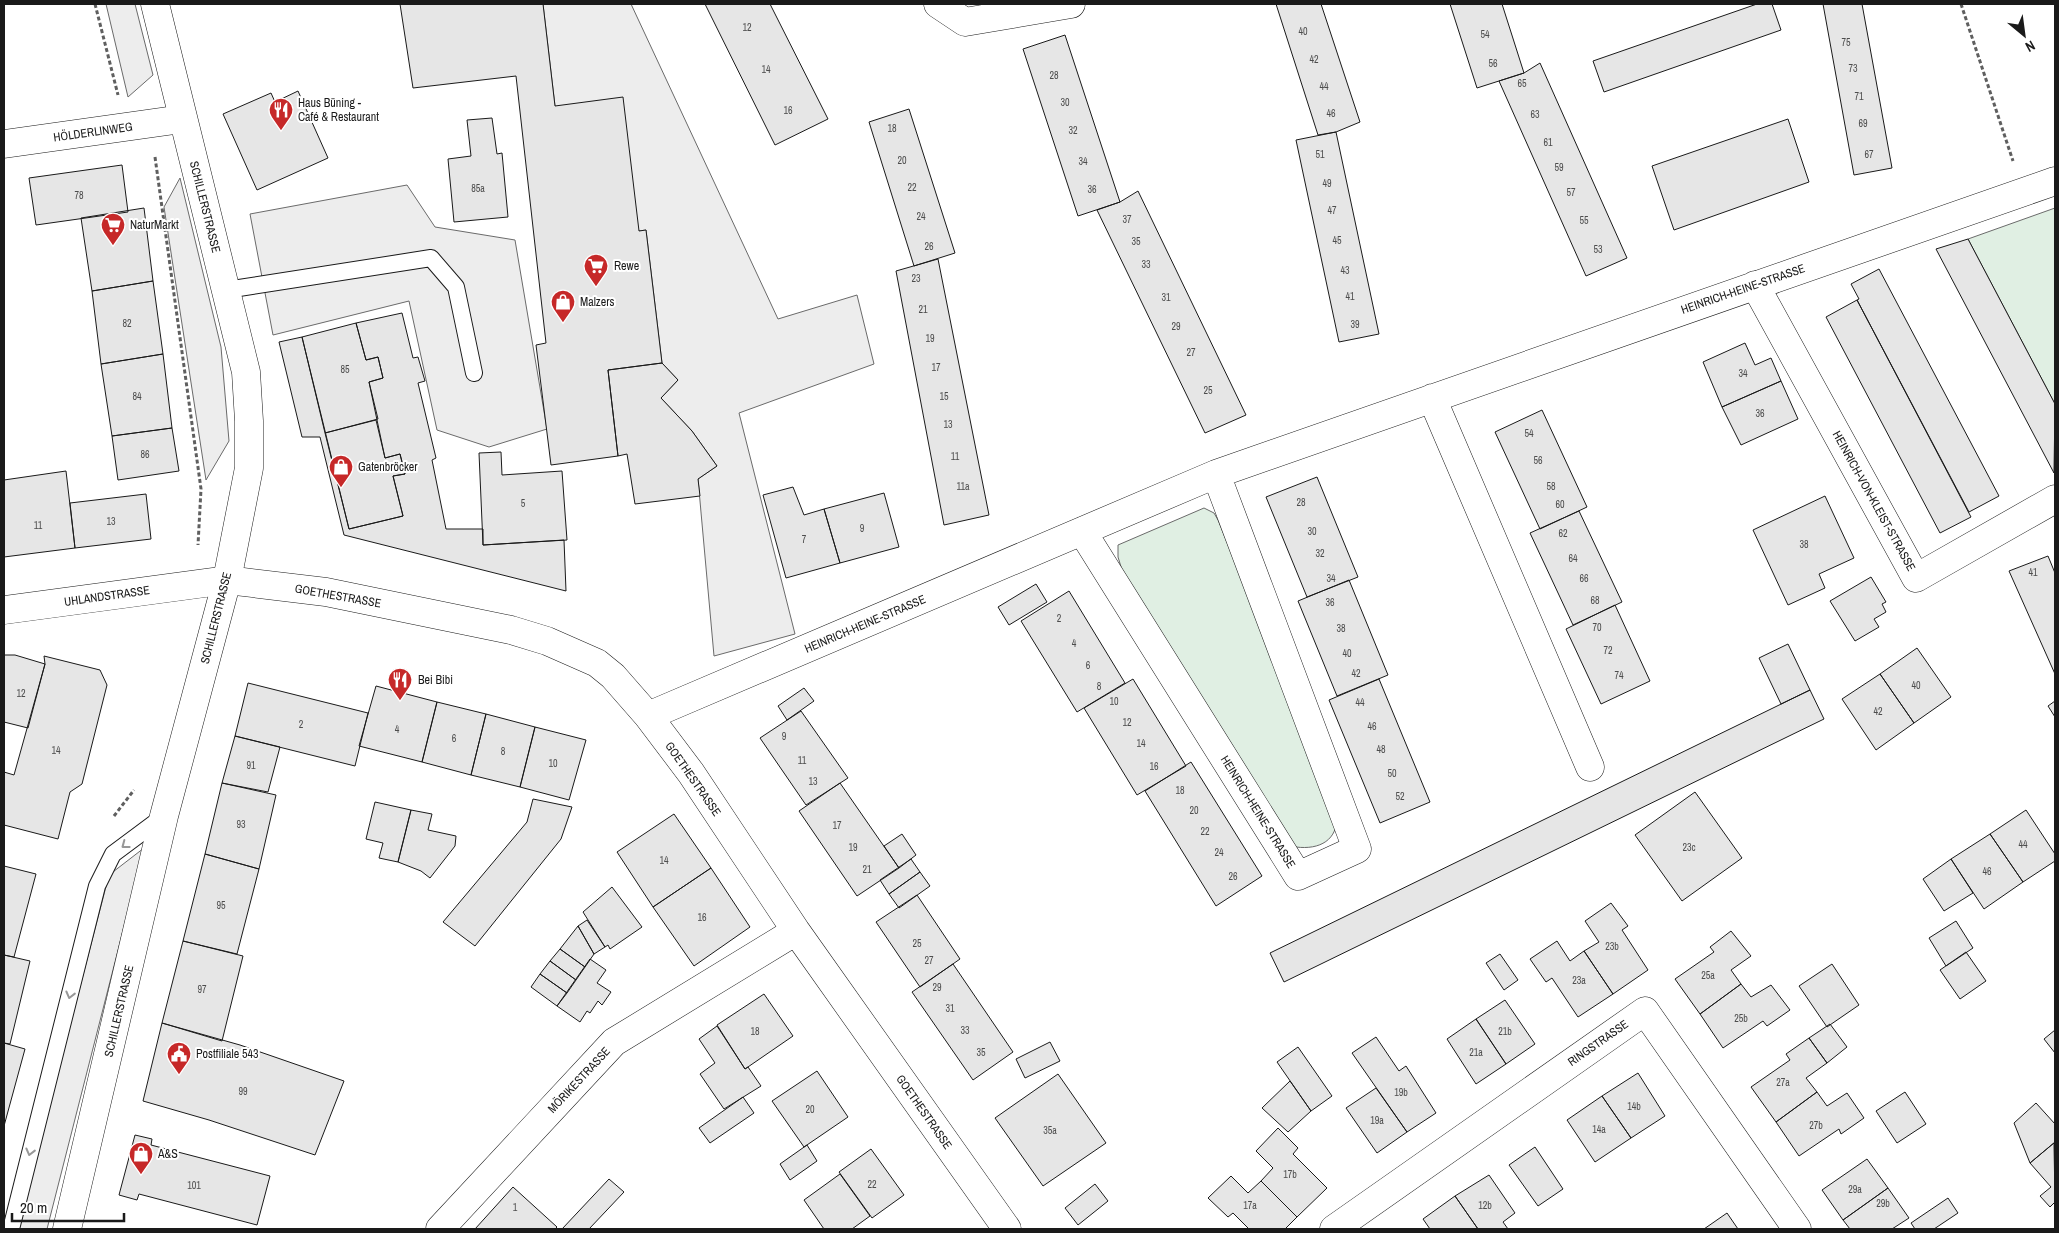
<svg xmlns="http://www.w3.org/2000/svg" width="2059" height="1233" font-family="'Archivo Narrow',sans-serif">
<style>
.green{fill:#e0efe3;stroke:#6a6a6a}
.parking{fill:#ededed;stroke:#6a6a6a}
.building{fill:#e6e6e6;stroke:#1a1a1a}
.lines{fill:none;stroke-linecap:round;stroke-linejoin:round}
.service-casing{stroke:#1a1a1a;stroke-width:18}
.minor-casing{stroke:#1a1a1a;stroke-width:29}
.tertiary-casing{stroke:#1a1a1a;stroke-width:29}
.path{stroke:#5f5f5f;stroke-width:3;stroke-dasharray:4 2.5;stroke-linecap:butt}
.service{stroke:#fff;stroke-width:16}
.minor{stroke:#fff;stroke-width:28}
.tertiary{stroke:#fff;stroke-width:28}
.oneway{stroke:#989898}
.labels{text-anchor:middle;stroke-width:4;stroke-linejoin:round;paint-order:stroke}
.number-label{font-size:10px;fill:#4d4d4d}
.poi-label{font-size:12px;fill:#1a1a1a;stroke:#fff;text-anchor:start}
.street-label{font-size:12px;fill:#1a1a1a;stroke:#fff}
</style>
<rect width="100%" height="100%" fill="#fff"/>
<path class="green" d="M2055,208V404L1968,239Z
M1204,508L1214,513L1218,520L1337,815C1338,840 1320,850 1296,847L1289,841L1122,570L1118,557V545Z"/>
<path class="parking" d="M106,4H135L153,75L128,97Z
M543,4H631L778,319L857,295L874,364L739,413L795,634L714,656L698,479L717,466L692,431L661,398L678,380L662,363L646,230L639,231L555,106Z
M180,178L221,347L229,441L206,480L164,207Z
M407,185L435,227L515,240L547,429L489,447L437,430L409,301L273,335L250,214Z
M144,848L47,1229H17L109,875Z"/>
<path class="building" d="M400,4H543L555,106L623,97L639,231L646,230L662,363L608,370L618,456L551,465L536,345L546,343L516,76L413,88Z
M705,4H770L828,119L775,145Z
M1276,4H1321L1360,122L1336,132L1318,135Z
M1450,4H1502L1524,73L1477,88Z
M1757,4H1772L1781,30L1604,92L1593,61Z
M1823,4H1862L1892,168L1854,175Z
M1065,35L1120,202L1078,216L1023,49Z
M1540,63L1627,258L1586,276L1499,81L1524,73Z
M298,91L328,158L257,190L223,114L271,93L275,102Z
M909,109L955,253L914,266L869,122Z
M492,118L497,154L502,153L508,217L454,222L448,159L471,156L467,120Z
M1788,119L1809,182L1674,230L1652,166Z
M1336,132L1379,334L1339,342L1296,140Z
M122,165L128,212L36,225L29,178Z
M1138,191L1246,415L1205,433L1097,210L1120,202Z
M144,208L153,281L92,291L81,218Z
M1968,239L2055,404L2054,473L1936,249Z
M938,259L989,515L944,525L896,271Z
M1879,269L1999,496L1969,512L1857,300L1859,299L1851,284Z
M153,281L163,354L101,364L92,291Z
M1857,300L1971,517L1940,533L1826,317Z
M402,313L413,358L418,357L425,381L418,383L436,458L432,460L446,529H483V545L564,540L566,591L344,535L320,437H302L279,342L302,337L349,529L403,516L393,476L405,474L400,454L385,458L369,382L383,378L378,357L366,360L356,323Z
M356,323L366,360L378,357L383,378L369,382L378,419L325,433L302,337Z
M1745,343L1755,365L1771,358L1781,381L1722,407L1703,362Z
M163,354L172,428L112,436L101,364Z
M662,363L678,380L661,398L692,431L717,466L698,479L700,496L635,504L627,454L618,456L608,370Z
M1781,381L1798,419L1741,445L1722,407Z
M1542,410L1587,507L1540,529L1495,432Z
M376,420L385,458L400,454L405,474L393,476L403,516L349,529L325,433Z
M172,428L179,471L118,480L112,436Z
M501,452L502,475L562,471L567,540L483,545L479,453Z
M66,471L75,548L4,557V480Z
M1317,477L1358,577L1307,597L1266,497Z
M793,487L804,515L824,509L840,563L786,578L763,495Z
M884,493L899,547L840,563L824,509Z
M146,494L151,539L75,548L70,503Z
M1825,496L1854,558L1819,574L1825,588L1788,605L1753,530Z
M1579,511L1622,602L1573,625L1530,533Z
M2048,556L2055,573V674L2009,571Z
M1871,577L1886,602L1882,604L1886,612L1874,619L1879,627L1855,641L1830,601Z
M1349,580L1388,675L1337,696L1298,601Z
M1036,584L1047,602L1009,625L998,607Z
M1069,591L1125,683L1077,712L1021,621Z
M1615,605L1650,681L1601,704L1566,629Z
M1788,644L1810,690L1781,704L1759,658Z
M1917,648L1951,697L1914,723L1880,674Z
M4,655H15L45,664L28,728L4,722Z
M44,656L100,670L107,685L82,784L70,792L58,839L4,825V772L14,775L45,664Z
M1880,674L1914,723L1876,750L1842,699Z
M1133,679L1186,766L1137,795L1084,708Z
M1379,679L1430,802L1380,823L1329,700Z
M248,683L368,713L355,766L235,736Z
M376,686L437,702L422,762L359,746Z
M804,688L814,701L787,720L778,706Z
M1810,690L1824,719L1284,982L1270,953Z
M2055,701V717L2048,706Z
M437,702L486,714L471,775L422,762Z
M801,711L848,778L806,805L760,738Z
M486,714L535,727L520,787L471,775Z
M535,727L586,740L569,800L520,787Z
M235,736L280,747L268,792L222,783Z
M1191,762L1262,876L1216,906L1145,791Z
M222,783L276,795L259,869L205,854Z
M840,783L899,868L857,896L799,811Z
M1695,792L1742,858L1682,901L1635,835Z
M533,799L572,807L561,839L475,946L443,922L527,822Z
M375,802L411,810L398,862L379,858L383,843L366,839Z
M411,810L432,814L428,830L456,836L455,846L430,878L421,871L398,862Z
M2026,810L2055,854V861L2023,882L1990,834Z
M674,814L711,868L653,907L617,852Z
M902,834L916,855L899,868L884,846Z
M1990,834L2023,882L1984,909L1951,859Z
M205,854L259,869L237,954L183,941Z
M911,859L920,872L889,894L880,880Z
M1951,859L1973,893L1944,911L1923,879Z
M4,866L36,874L14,957L4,955Z
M711,868L750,927L694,966L653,907Z
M920,872L930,886L899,908L889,894Z
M612,887L642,927L610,949L608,945L605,947L583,912Z
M917,895L960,959L920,987L876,922Z
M1611,903L1628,926L1622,930L1648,970L1613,994L1584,951L1599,942L1585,921Z
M587,920L605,947L594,954L578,926Z
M1956,921L1973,948L1946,966L1929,938Z
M578,926L594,954L585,967L560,949Z
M1731,931L1751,956L1731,970L1741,984L1700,1014L1675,979L1714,952L1710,947Z
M183,941L243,956L222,1041L162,1023Z
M1557,941L1570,961L1584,951L1613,994L1578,1017L1552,978L1546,982L1530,959Z
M560,949L585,967L576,980L550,961Z
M1966,952L1986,981L1960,999L1940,970Z
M1500,954L1518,980L1504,990L1486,963Z
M4,955L30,961L10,1044L4,1043Z
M590,959L606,970L597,983L611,992L602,1005L598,1001L590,1013L587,1011L580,1022L557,1006Z
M550,961L576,980L567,993L540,974Z
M953,964L1013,1052L973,1080L912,992Z
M1832,964L1859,1005L1827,1027L1799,986Z
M540,974L567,993L557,1006L531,987Z
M1741,984L1751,997L1771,985L1790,1010L1767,1026L1763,1021L1723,1048L1700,1014Z
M764,994L793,1036L745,1069L717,1025Z
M1505,1000L1535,1044L1506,1064L1476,1019Z
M1476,1019L1506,1064L1476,1084L1447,1039Z
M162,1023L240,1045L344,1081L315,1155L209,1120L143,1101Z
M1830,1024L1847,1047L1827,1063L1809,1038Z
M717,1026L745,1069L748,1067L761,1086L724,1109L700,1074L715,1063L699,1039Z
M2055,1030V1053L2044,1039Z
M1376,1037L1399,1071L1406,1066L1436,1113L1407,1132L1352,1053Z
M1809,1038L1827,1063L1806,1078L1817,1092L1776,1122L1751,1087L1790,1060L1786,1054Z
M1050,1042L1060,1061L1025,1078L1016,1059Z
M4,1043L25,1049L4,1126Z
M1298,1047L1332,1096L1311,1111L1277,1062Z
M817,1071L848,1117L804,1147L772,1101Z
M1638,1073L1665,1116L1631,1138L1602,1096Z
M1058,1074L1106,1143L1043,1186L995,1118Z
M1290,1081L1311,1111L1288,1132L1262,1108Z
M1376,1088L1407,1132L1377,1153L1346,1108Z
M1817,1092L1827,1106L1847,1093L1864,1118L1841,1134L1839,1129L1799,1156L1776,1122Z
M1905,1092L1926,1124L1897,1143L1876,1111Z
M1602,1096L1631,1138L1595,1162L1567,1120Z
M743,1097L754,1113L710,1143L699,1128Z
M2036,1103L2055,1124V1142L2030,1163L2014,1123Z
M1278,1128L1298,1148L1293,1154L1327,1188L1297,1217L1261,1181L1273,1168L1256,1151Z
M135,1135L152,1139L151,1145L270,1176L257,1225L139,1194L137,1200L119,1195Z
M2054,1143L2055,1202L2050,1207L2040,1196L2051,1187L2030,1163Z
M807,1145L817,1161L790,1180L780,1164Z
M1535,1147L1563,1189L1538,1206L1509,1165Z
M871,1149L904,1195L872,1218L839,1172Z
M1867,1159L1888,1188L1843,1220L1822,1190Z
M840,1174L870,1216L852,1229H824L804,1200Z
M1489,1175L1515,1213L1503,1222L1508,1229H1478L1455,1196Z
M1231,1176L1248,1193L1261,1181L1297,1217L1285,1229H1249L1233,1213L1228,1217L1208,1198Z
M609,1179L624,1192L589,1229H562Z
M1095,1184L1108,1201L1078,1225L1065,1208Z
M513,1187L557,1227L555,1229H475Z
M1888,1188L1909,1218L1892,1229H1850L1843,1220Z
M1455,1196L1478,1229H1430L1423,1219Z
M1948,1198L1958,1213L1934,1229H1915L1911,1223Z
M1727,1213L1738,1229H1704Z"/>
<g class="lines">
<defs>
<path id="service" d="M226,290L431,258L456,287L474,373
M11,1229L97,886L113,854L164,816"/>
<path id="minor" d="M938,4L965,22L1071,4
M4,144L182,119
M1755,285L1916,578L2055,499
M1432,398L1590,767
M1082,531L1298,876L1357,849L1216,474
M4,610L227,580L326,592L511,630L547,641L597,663L613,676L648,716L691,773L796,931L1007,1229
M648,716L1216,474L2055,181
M440,1229L614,1042L796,931
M1334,1229L1645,1011L1797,1229"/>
<path id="tertiary" d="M67,1229L164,816L227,580L249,468V421L246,372L155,4"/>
</defs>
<use href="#service" class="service-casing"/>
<use href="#minor" class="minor-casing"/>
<use href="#tertiary" class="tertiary-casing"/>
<path class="path" d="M95,4L118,95
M1961,4L2013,161
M155,157L201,489L198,545
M114,816L134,790"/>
<use href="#service" class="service"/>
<use href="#minor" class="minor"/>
<use href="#tertiary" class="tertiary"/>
</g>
<defs><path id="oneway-chevron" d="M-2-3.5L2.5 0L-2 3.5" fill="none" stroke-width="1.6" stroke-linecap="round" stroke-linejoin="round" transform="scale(1.25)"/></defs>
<g class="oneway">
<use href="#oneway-chevron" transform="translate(125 845) rotate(143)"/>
<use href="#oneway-chevron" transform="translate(70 995) rotate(104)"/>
<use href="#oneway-chevron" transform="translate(30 1152) rotate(104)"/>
</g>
<defs>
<symbol id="restaurant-pin" viewBox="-11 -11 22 30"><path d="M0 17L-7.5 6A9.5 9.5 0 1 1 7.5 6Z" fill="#c62828" stroke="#fff"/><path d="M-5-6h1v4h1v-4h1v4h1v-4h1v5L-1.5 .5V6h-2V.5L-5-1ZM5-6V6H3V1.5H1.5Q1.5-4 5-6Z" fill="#fff"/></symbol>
<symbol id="supermarket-pin" viewBox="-11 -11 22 30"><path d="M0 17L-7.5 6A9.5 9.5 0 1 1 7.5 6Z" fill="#c62828" stroke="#fff"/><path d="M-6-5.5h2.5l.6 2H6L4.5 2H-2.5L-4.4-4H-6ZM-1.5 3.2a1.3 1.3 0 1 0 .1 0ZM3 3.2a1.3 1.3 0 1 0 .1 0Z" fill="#fff"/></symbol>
<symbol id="shop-pin" viewBox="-11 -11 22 30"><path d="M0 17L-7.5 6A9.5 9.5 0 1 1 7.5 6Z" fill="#c62828" stroke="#fff"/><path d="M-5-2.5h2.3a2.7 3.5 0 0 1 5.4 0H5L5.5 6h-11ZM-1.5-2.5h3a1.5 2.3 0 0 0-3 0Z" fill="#fff"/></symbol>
<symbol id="civic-pin" viewBox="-11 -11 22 30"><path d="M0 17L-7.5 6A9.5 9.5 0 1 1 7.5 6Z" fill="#c62828" stroke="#fff"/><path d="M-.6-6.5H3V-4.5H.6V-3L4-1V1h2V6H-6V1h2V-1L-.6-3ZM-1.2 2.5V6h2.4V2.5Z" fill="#fff"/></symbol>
</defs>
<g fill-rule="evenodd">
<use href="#restaurant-pin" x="267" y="96" width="28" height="38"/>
<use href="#supermarket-pin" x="99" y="211" width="28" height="38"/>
<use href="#supermarket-pin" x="582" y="252" width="28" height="38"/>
<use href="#shop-pin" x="549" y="288" width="28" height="38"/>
<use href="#shop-pin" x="327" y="453" width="28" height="38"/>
<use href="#restaurant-pin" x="386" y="666" width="28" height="38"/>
<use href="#civic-pin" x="165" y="1040" width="28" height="38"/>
<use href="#shop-pin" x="127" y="1140" width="28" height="38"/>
</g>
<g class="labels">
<g class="number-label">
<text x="747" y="31">12</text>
<text x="1303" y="35">40</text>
<text x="1485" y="38">54</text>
<text x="1846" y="46">75</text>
<text x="1314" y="63">42</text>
<text x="1493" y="67">56</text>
<text x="1853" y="72">73</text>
<text x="766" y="73">14</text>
<text x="1054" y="79">28</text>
<text x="1522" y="87">65</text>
<text x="1324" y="90">44</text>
<text x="1859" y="100">71</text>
<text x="1065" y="106">30</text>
<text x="788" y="114">16</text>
<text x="1331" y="117">46</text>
<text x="1535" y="118">63</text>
<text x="1863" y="127">69</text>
<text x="892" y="132">18</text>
<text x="1073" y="134">32</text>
<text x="1548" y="146">61</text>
<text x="1320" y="158">51</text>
<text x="1869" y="158">67</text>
<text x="902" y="164">20</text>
<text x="1083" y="165">34</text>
<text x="1559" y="171">59</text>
<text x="1327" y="187">49</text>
<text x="912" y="191">22</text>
<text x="478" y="192">85a</text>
<text x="1092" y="193">36</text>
<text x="1571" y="196">57</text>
<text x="79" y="199">78</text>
<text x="1332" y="214">47</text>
<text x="921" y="220">24</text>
<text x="1127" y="223">37</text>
<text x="1584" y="224">55</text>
<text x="1337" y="244">45</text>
<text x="1136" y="245">35</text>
<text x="929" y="250">26</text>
<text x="1598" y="253">53</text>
<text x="1146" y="268">33</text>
<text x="1345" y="274">43</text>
<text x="916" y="282">23</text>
<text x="1350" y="300">41</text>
<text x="1166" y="301">31</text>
<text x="923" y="313">21</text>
<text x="127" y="327">82</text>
<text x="1355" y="328">39</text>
<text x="1176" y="330">29</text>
<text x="930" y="342">19</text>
<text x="1191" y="356">27</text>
<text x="936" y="371">17</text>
<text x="345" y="373">85</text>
<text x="1743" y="377">34</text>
<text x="1208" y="394">25</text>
<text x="137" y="400">84</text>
<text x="944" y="400">15</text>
<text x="1760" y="417">36</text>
<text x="948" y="428">13</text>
<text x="1529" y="437">54</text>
<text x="145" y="458">86</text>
<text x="955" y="460">11</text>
<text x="1538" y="464">56</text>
<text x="963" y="490">11a</text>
<text x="1551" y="490">58</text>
<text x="1301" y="506">28</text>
<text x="523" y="507">5</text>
<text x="1560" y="508">60</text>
<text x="111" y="525">13</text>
<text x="38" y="529">11</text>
<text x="862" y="532">9</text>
<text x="1312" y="535">30</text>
<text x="1563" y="537">62</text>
<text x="804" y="543">7</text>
<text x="1804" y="548">38</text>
<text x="1320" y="557">32</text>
<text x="1573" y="562">64</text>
<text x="2033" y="576">41</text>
<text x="1331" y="582">34</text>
<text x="1584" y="582">66</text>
<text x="1595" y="604">68</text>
<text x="1330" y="606">36</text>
<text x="1059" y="622">2</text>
<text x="1597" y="631">70</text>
<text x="1341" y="632">38</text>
<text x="1074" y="647">4</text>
<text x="1608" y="654">72</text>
<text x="1347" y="657">40</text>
<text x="1088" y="669">6</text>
<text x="1356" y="677">42</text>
<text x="1619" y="679">74</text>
<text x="1916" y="689">40</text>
<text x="1099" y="690">8</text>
<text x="21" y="697">12</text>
<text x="1114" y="705">10</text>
<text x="1360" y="706">44</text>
<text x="1878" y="715">42</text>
<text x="1127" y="726">12</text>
<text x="301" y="728">2</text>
<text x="1372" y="730">46</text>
<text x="397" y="733">4</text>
<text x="784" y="740">9</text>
<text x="454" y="742">6</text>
<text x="1141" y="747">14</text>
<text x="1381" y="753">48</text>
<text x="56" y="754">14</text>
<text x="503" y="755">8</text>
<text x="802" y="764">11</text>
<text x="553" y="767">10</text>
<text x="251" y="769">91</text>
<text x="1154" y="770">16</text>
<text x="1392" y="777">50</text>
<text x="813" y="785">13</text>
<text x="1180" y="794">18</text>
<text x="1400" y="800">52</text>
<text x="1194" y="814">20</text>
<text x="241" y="828">93</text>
<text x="837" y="829">17</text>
<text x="1205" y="835">22</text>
<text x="2023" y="848">44</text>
<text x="853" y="851">19</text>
<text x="1689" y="851">23c</text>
<text x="1219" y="856">24</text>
<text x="664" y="864">14</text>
<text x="867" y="873">21</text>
<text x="1987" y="875">46</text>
<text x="1233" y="880">26</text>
<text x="221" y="909">95</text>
<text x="702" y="921">16</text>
<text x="917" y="947">25</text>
<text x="1612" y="950">23b</text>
<text x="929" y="964">27</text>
<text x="1708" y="979">25a</text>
<text x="1579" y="984">23a</text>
<text x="937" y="991">29</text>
<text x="202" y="993">97</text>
<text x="950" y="1012">31</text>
<text x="1741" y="1022">25b</text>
<text x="965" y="1034">33</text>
<text x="755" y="1035">18</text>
<text x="1505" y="1035">21b</text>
<text x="981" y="1056">35</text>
<text x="1476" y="1056">21a</text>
<text x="1783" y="1086">27a</text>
<text x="243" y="1095">99</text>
<text x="1401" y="1096">19b</text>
<text x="1634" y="1110">14b</text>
<text x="810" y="1113">20</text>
<text x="1377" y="1124">19a</text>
<text x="1816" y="1129">27b</text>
<text x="1599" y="1133">14a</text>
<text x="1050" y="1134">35a</text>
<text x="1290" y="1178">17b</text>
<text x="872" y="1188">22</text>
<text x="194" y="1189">101</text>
<text x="1855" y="1193">29a</text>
<text x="1883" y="1207">29b</text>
<text x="1250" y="1209">17a</text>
<text x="1485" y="1209">12b</text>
<text x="515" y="1211">1</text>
</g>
<g class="poi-label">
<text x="298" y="107">Haus Büning -<tspan x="298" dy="14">Café &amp; Restaurant</tspan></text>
<text x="130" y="229">NaturMarkt</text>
<text x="614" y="270">Rewe</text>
<text x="580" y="306">Malzers</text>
<text x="358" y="471">Gatenbröcker</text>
<text x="418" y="684">Bei Bibi</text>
<text x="196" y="1058">Postfiliale 543</text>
<text x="158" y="1158">A&amp;S</text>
</g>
<g class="street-label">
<text transform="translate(93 132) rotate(-8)" y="4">HÖLDERLINWEG</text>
<text transform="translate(205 207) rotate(76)" y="4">SCHILLERSTRASSE</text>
<text transform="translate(1743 289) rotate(-19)" y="4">HEINRICH-HEINE-STRASSE</text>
<text transform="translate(1874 501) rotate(61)" y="4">HEINRICH-VON-KLEIST-STRASSE</text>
<text transform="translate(107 596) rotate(-8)" y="4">UHLANDSTRASSE</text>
<text transform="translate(338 596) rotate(10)" y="4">GOETHESTRASSE</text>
<text transform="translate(216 618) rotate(-76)" y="4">SCHILLERSTRASSE</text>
<text transform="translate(865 624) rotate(-23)" y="4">HEINRICH-HEINE-STRASSE</text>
<text transform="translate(693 779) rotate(55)" y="4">GOETHESTRASSE</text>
<text transform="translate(1258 812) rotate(58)" y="4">HEINRICH-HEINE-STRASSE</text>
<text transform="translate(119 1011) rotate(-77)" y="4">SCHILLERSTRASSE</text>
<text transform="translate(1598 1043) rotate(-35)" y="4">RINGSTRASSE</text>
<text transform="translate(579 1080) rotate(-47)" y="4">MÖRIKESTRASSE</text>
<text transform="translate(924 1112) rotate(55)" y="4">GOETHESTRASSE</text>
</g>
</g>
<rect width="2059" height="1233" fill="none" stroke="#1a1a1a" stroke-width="10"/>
<g transform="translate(2024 35) rotate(151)" stroke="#ffffff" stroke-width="4" paint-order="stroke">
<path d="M0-4L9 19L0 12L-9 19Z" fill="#1a1a1a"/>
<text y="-8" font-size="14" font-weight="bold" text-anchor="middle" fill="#1a1a1a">N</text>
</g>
<path d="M12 1213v8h112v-8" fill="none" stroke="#1a1a1a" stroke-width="2.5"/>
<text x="20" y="1213" font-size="15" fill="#1a1a1a" stroke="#ffffff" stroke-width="4" paint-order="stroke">20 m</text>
</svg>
